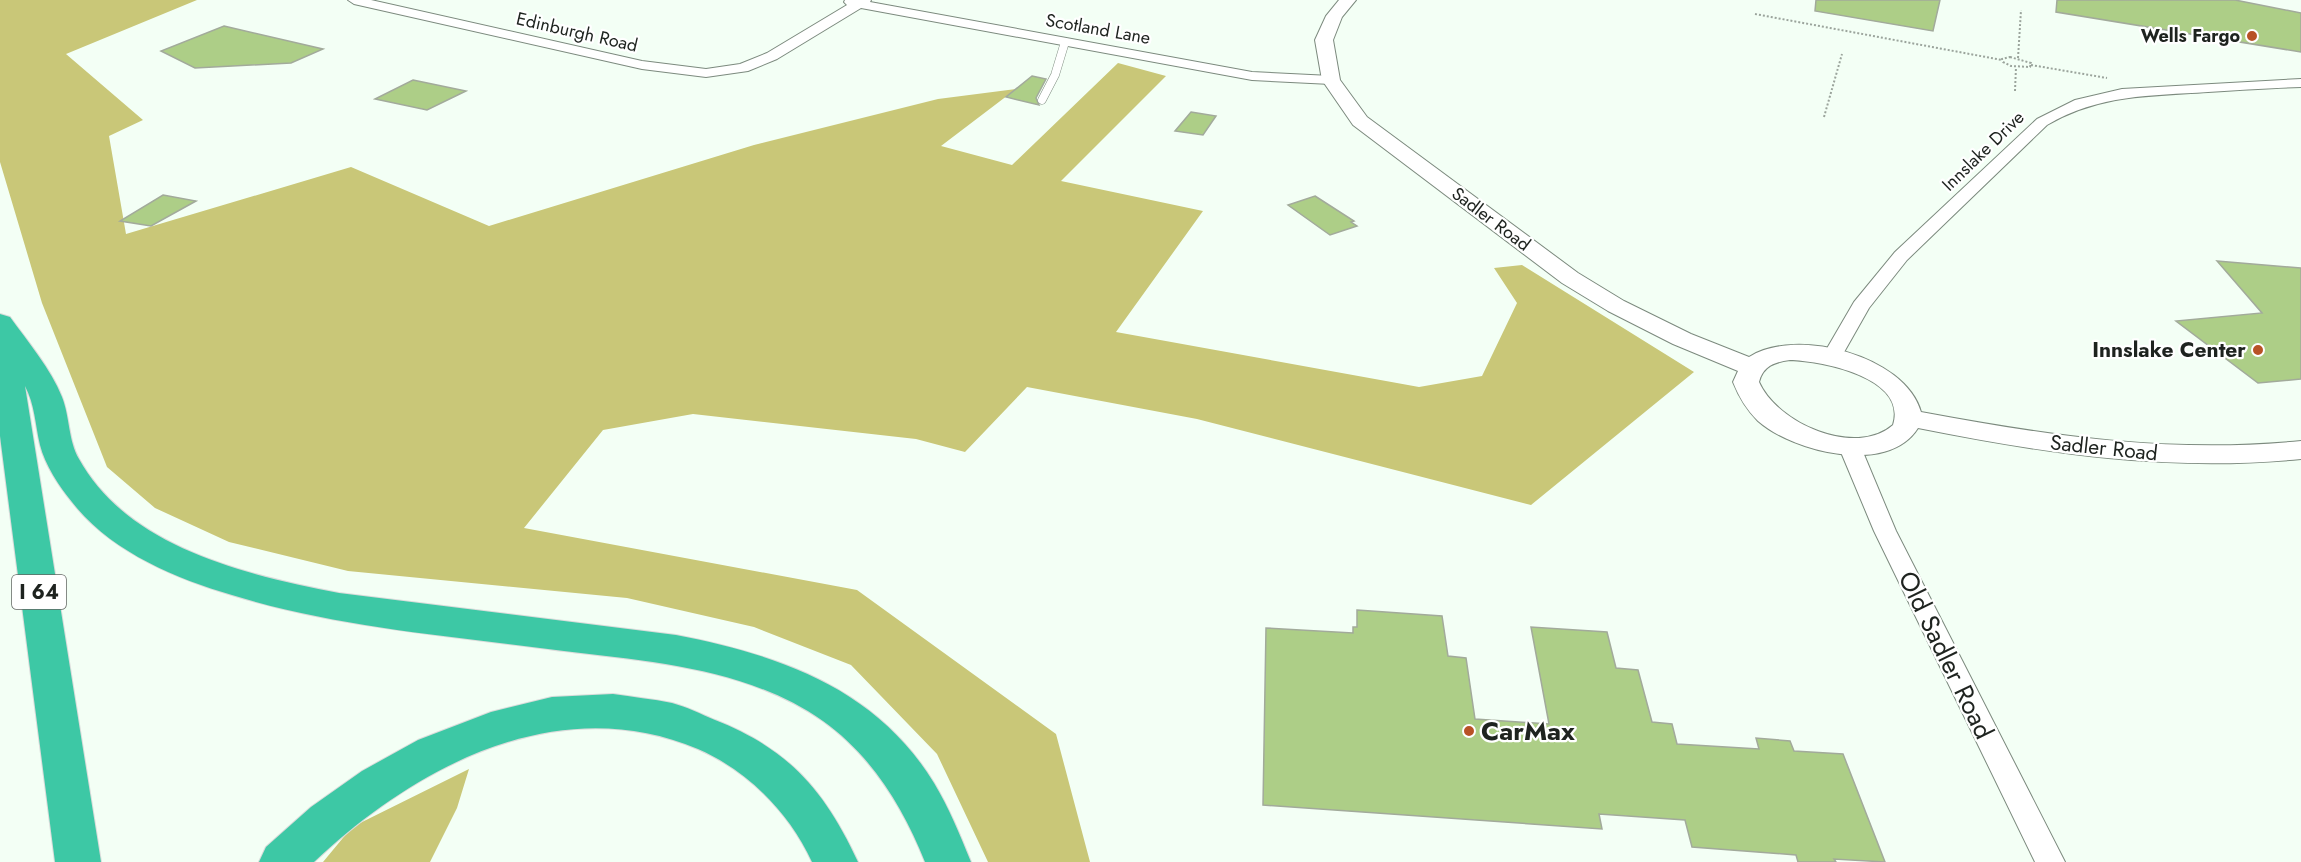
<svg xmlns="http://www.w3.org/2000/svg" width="2301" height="862" font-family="Jost,sans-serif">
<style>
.forest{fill:#c9c778}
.building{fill:#adce87;stroke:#a2aa9b;stroke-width:1.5}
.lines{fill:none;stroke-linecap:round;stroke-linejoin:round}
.service-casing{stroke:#7c8a7e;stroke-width:9}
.minor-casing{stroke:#7c8a7e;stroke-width:2}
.tertiary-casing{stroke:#7c8a7e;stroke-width:2}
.motorway-casing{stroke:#dbdcdb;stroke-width:2}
.path{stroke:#9ba49c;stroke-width:2;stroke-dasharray:2 2;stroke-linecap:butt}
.service{stroke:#fff;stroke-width:8}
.minor{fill:#fff;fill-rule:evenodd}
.tertiary{fill:#fff;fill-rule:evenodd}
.motorway{fill:#3dc8a5;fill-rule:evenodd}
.poi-dot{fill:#b85226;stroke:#fff;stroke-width:2}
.labels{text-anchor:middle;stroke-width:4.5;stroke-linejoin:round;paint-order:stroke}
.far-street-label{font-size:18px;fill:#1e231f;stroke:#fff}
.far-poi-label{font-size:18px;font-weight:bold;fill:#1e231f;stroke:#fff;text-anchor:end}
.shield{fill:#fff;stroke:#626562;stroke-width:1.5}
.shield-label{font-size:20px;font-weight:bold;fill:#1e231f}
.poi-label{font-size:21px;font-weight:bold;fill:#1e231f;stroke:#fff;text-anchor:end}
.street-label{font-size:21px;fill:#1e231f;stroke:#fff}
.near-street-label{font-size:26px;fill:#1e231f;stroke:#fff}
.near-poi-label{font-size:26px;font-weight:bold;fill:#1e231f;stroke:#fff;text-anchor:start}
</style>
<rect width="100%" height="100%" fill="#f3fff5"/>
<path class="forest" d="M0,0H197L66,54L143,120L109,136L126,234L351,167L489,226L754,145L938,99L1016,89L941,146L1012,165L1118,63L1166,76L1061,181L1203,211L1116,332L1419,387L1482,376L1517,303L1494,268L1522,265L1694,372L1531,505L1197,419L1027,387L965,452L916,439L693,414L603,430L524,528L857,590L1056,734L1090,862H988L937,754L851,665L754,627L627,598L348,571L229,542L155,508L107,467L42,303L0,162Z
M469,769L457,808L430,862H323L352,827Z"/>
<path class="building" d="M1816,0H1940L1933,31L1815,11Z
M2057,0H2235L2301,13V52L2056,12Z
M224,26L323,49L291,63L195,68L161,51Z
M1032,76L1046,79L1036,98L1039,105L1006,97Z
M413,80L466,91L427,110L375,99Z
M1191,112L1216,116L1203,135L1175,131Z
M163,195L196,201L151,226L120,221Z
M1315,196L1354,221L1351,222L1357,226L1330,235L1288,205Z
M2217,261L2301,268V379L2258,383L2176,321L2262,313Z
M1357,610L1442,616L1448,656L1466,658L1475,719L1549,724L1531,627L1607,632L1616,668L1638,670L1652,722L1672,724L1677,744L1759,749L1756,738L1790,741L1794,751L1843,754L1885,862L1834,859L1836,862H1798L1796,855L1692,847L1685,820L1599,814L1602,829L1263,805L1266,628L1353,633V627H1357Z"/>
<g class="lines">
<defs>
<path id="service" d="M1042,100L1055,75L1065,42"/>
<path id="minor" d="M348,0H371L642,61L706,69L740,64L767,53L847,5L844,2L845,0H871L870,2L1252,72L1331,76L1338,80L1331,84L1252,80L861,8L777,59L748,71L706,77L642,69L354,4Z
M2301,79V87C2270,88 2239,90 2208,92C2150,96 2100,94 2047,125L1907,260L1869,308L1839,361H1825L1822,357L1854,302L1895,252L2037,119L2075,100L2122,89Z
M1849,438L1857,440L1860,445L1896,531L2065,862H2035L1874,531L1838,445L1841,440Z"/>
<path id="tertiary" d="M1339,0H1356L1342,17L1333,40L1340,80L1367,117L1578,273L1624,301L1691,334L1749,357C1795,327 1905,355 1921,412C2050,436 2169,454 2301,441V459C2167,472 2049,454 1918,428C1888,476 1793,452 1758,421C1746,409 1739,397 1733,382L1738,371L1673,344L1608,311L1562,283L1353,125L1322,80L1315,40L1326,16ZM1790,360C1821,361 1908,377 1893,425C1855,458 1777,423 1759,382C1763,366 1775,362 1790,360Z"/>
<path id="motorway" d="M0,314L10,317C28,342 51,369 62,397C70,417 68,440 79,459C128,548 247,575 339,593L676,635C779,655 876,688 934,783C949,808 960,835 971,862H925C903,807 872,756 823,721C747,668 653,662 564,651C453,636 339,628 232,595C174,578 110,551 72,502C59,486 45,465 40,445C35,424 35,405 25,386L101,862H55L0,436Z
M613,694C632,697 653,699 672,703C687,707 701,714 715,720C789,749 825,791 858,862H812C789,812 748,771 698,749C558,690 416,766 314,862H259L266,847L311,807L362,771L418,740L491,712L552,697Z"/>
</defs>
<use href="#service" class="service-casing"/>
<use href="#minor" class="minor-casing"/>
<use href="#tertiary" class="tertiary-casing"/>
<use href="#motorway" class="motorway-casing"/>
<path class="path" d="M1755,14L2002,60
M2010,57L2031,63L2030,67L2011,66L2003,62L2002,59Z
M2018,58L2021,10
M2031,65L2107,78
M2015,91L2016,67
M1824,117L1842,54"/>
<use href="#service" class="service"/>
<use href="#minor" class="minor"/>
<use href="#tertiary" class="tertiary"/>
<use href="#motorway" class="motorway"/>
</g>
<g class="poi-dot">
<circle cx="2252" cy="36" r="6"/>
<circle cx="2258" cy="350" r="6"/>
<circle cx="1469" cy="731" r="6"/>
</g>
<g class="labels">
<g class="far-street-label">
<text transform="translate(1098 29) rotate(10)" y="6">Scotland Lane</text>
<text transform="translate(577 32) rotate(13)" y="6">Edinburgh Road</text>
<text transform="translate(1983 151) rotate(-44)" y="6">Innslake Drive</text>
<text transform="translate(1491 219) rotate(37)" y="6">Sadler Road</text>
</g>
<g class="far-poi-label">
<text x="2240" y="42">Wells Fargo</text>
</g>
<rect class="shield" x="12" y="575" width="54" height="34" rx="4.5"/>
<g class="shield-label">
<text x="39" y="599">I 64</text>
</g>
<g class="poi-label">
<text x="2246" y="357">Innslake Center</text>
</g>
<g class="street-label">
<text transform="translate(2104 448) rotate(6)" y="7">Sadler Road</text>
</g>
<g class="near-street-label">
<text transform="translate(1946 655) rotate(64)" y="9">Old Sadler Road</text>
</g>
<g class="near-poi-label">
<text x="1481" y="740">CarMax</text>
</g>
</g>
</svg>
